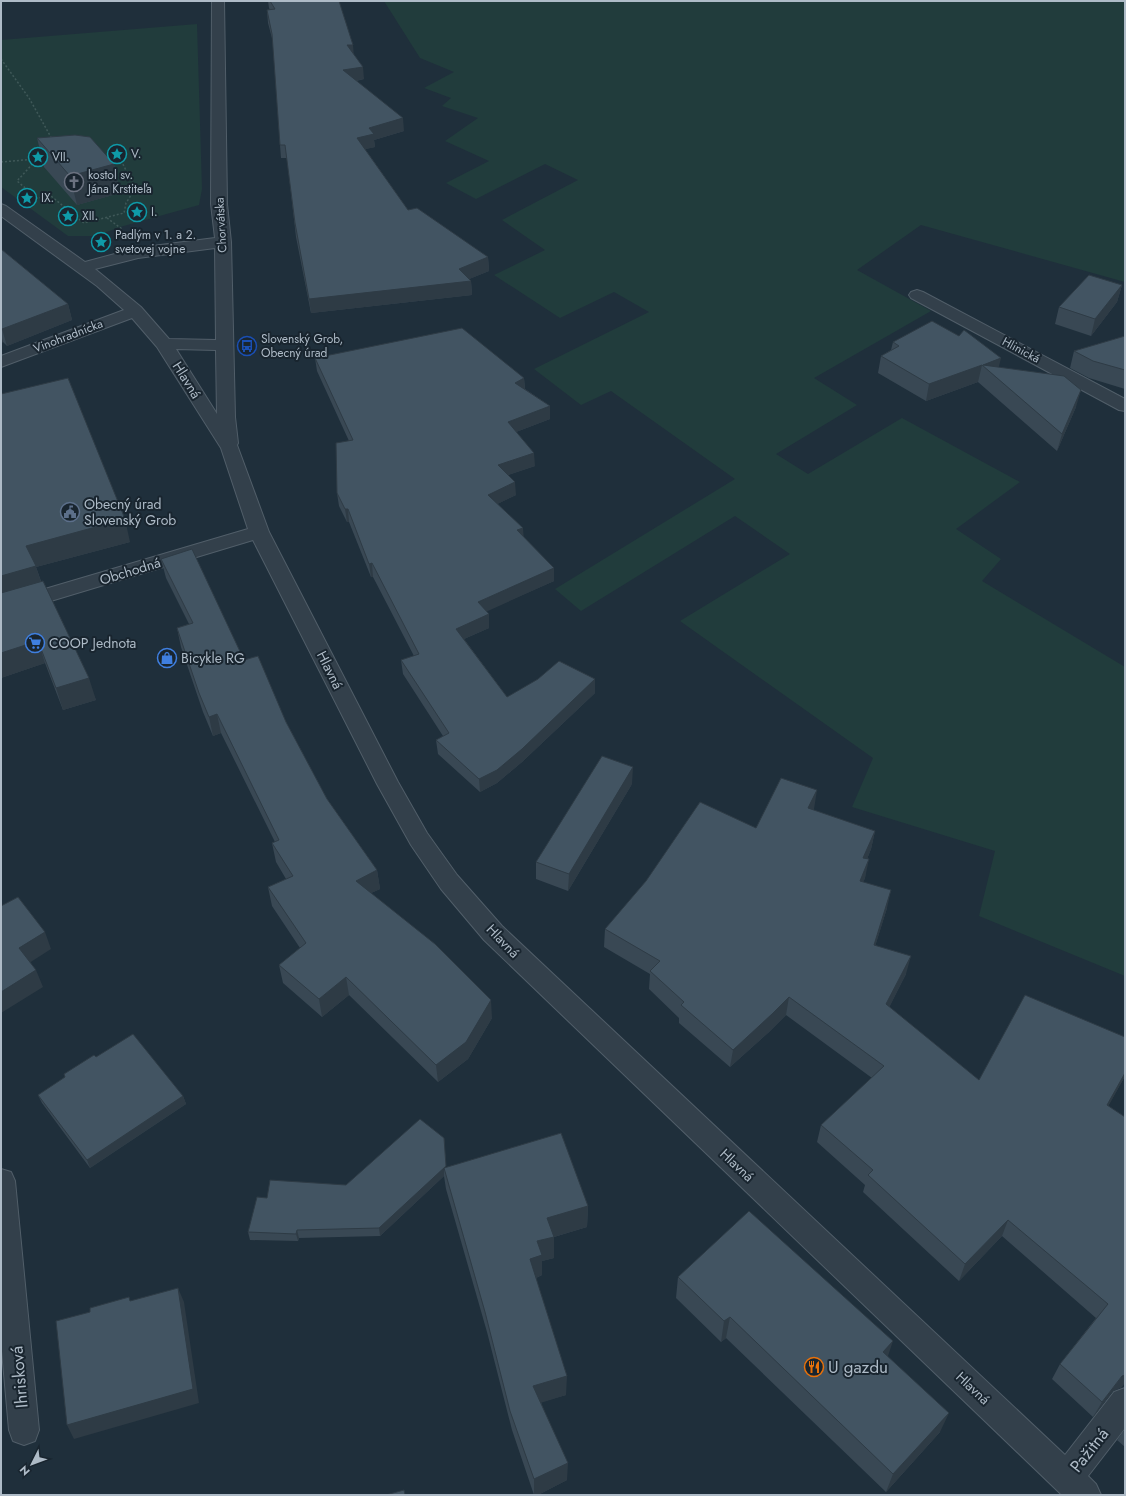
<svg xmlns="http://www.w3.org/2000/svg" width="1126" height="1496" font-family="Jost,sans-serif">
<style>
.green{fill:#213c3c}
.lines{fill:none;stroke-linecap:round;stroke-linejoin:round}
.minor-casing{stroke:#515e69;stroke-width:2}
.path{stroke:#3f5858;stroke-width:1.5;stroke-dasharray:2 2;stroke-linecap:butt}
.minor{fill:#33404b;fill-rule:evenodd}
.wall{fill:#394854}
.shaded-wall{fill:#2e3b45}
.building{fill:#425462;stroke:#2e3b45}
.labels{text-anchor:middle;stroke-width:4;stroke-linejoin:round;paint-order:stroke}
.far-poi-label{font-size:12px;fill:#aebbc7;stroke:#19252f;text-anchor:start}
.far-street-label{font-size:12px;fill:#aebbc7;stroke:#19252f}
.street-label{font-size:14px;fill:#aebbc7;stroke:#19252f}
.poi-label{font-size:14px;fill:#aebbc7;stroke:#19252f;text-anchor:start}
.near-poi-label{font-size:17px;fill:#aebbc7;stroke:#19252f;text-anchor:start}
.near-street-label{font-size:17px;fill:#aebbc7;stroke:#19252f}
</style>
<rect width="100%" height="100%" fill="#1f2f3b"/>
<path class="green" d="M384,1H1125V282L921,225L857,270L931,311L814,378L857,405L776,454L808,474L902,418L1020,482L956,529L1001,559L982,581L1125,667V976L979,916L995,851L852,807L873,758L680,621L790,554L735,516L581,611L555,589L735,479L611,391L581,405L534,369L649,312L614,292L560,318L494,275L545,250L502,220L578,180L545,164L476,199L446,183L489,161L445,141L478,118L442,106L451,98L424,88L454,72L420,58Z
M197,24L202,189L199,205L120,227L96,236H68L1,187V40Z"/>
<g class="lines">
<defs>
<path id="minor" d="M212,1H224L227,204L231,242L235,417L238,443L237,445L269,532L398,782L427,833L457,875L502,926L1065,1455L1114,1392L1125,1388V1428L1088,1476L1096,1484L1101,1495H1062L484,940L441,889L411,845L377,784L253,540L1,616V602L248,529L221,448L157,347L132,318L1,367V356L124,310L97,286L1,216V204L6,206L85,262L137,248L215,238L211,204ZM215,248L216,340L169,339L141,307L95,269L138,258ZM176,349L216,350L217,414Z
M917,290L923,292L1125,399V411L1119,410L911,298L909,295L911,292Z
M1,1169L11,1172L15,1181L39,1430L35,1441L24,1445L13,1441L9,1430L1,1340Z"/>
</defs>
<use href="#minor" class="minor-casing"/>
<path class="path" d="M1,59L29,98L52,139
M60,155L119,156L135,189L126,203L124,213L84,223L51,196L37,198L17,181L37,159Z
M1,162L36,159
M107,218L122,229"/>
<use href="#minor" class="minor"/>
</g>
<path class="wall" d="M268,1H339L353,54L364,79L356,81L404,131L374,140L375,147L365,149L408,210L488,257L489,271L469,279L471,281L472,295L311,313L296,237L287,158H281L280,145L273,42L268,23L267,10H270L269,8Z
M37,138L114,164L120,193L77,205L44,167Z
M1,249L68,304L72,320L7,346L3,342L1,343Z
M1122,285L1117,302L1091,336L1055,324L1059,307Z
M1125,336V389L1089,378L1070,368L1074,351Z
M893,342L999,367L1076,407L1057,451L978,382L926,401L878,373L881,356L891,350Z
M315,358L524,378L525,389L550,406V419L516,432L535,466L508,475L516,495L497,504L523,528V537L554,581L486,611L489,614V628L464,639L507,697L595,679V693L522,762L497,783L480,792L438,754L436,740L443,736L403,674L401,660L414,656L373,577H371L349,522H347L339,506L337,493L349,441L317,371Z
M1,394L130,542L36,567L41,581L96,700L63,710L45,663L1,678Z
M161,559L244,660L286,722L327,799L377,870L380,889L371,893L492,1018L468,1059L438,1082L349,995L322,1017L283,983L279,965L300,948L272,906L268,887L286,879L276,862L272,843L275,842L221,733L213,736L203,712L181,647L177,628L189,624L166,578Z
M632,784L568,891L536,879V862Z
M814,809L813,810L875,831L871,849L867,859L865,878L863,882L887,908L875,946L906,974L889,1007L979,1080L1125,1076L1108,1106L1122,1387L1113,1391L1093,1417L1052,1379L1060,1364L1096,1318L1002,1236L959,1281L863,1192L865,1185L817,1142L821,1125L872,1078L786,1015L769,1032L730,1067L679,1023V1018L649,989L650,974L604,947L605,929Z
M96,1057L183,1096L186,1104L90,1168L42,1103L38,1095Z
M444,1138L446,1167L588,1206L587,1227L554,1237V1258L542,1261V1275L536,1278L566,1395L541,1402L567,1480L538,1495H534L512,1430L487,1332L446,1189L444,1176L380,1236L299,1238L298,1241L250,1240L248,1232L267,1198L346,1185Z
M678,1277L940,1432L886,1492L726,1338L721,1342L676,1298Z
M1125,1429V1447L1117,1440Z"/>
<path class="shaded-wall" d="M347,45H353L354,57Z
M363,67L364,79L344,83L343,70Z
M403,118L404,131L374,140L375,147L358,151L357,138L369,128Z
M114,164L120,193L77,205L70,176Z
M488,257L489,271L462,282L471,281L472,295L311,313L309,299L459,269Z
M1122,285L1117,302L1091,336L1095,319Z
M68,304L72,320L7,346L2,329Z
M1,335L3,342L1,343Z
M1001,358L997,375L983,365Z
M982,365L978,382L926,401L929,384Z
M524,378L525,391L515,383Z
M1081,390L1076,407L1057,451L1062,434Z
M550,406V419L508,435V422Z
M534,453L535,466L499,478L498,465Z
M515,482L516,495L489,508L488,495Z
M345,509H348L349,522H347Z
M125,519L130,542L36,567L43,588L1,600V576L26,546Z
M523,528L524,541L517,530Z
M372,563L373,577H371L369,564Z
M554,568V581L479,615L478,602Z
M489,614V628L457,642L456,629Z
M38,641L45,663L1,678V653Z
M89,678L96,700L63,710L56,688Z
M595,679V693L522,762L497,783L480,792L479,779Z
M217,714L221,733L213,736L209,717Z
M633,767L632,784L568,891L569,874Z
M817,790L814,809L805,827L808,808Z
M875,831L871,849L860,877L863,858Z
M869,859L865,878L856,900L860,881Z
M377,870L380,889L358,899L356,881Z
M891,890L887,908L870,963L874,945Z
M45,932L51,949L26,965L19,948Z
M911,956L906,974L882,1022L886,1004Z
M36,970L43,987L1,1013V992Z
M346,977L349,995L322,1017L319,999Z
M789,997L786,1015L769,1032L730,1067L733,1050Z
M491,1000L492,1018L468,1059L438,1082L436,1065Z
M1125,1073V1076L1099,1123L1107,1105Z
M183,1096L186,1104L90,1168L87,1160Z
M444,1138L446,1174L444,1168V1176L380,1236L379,1228Z
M588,1206L587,1227L547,1239V1218Z
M1008,1220L1002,1236L959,1281L965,1264Z
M297,1230L299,1238L298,1241L296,1234Z
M554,1237V1258L542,1261V1275L531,1280L530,1259L537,1241Z
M178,1288L184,1302L199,1403L74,1439L67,1425Z
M730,1317L726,1338L721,1342L724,1321Z
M893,1341L886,1362L883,1352Z
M1125,1373V1383L1122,1387L1113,1391L1093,1417L1102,1402Z
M567,1376L566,1395L534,1405L533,1386Z
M949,1413L940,1432L886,1492L893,1474Z
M568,1463L567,1480L538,1495H534V1479Z"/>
<path class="building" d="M270,1H339L353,45H347L363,67L343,70L403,118L369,128L374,134L357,138L408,210L417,208L488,257L459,269L471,281L309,299L295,223L285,145H280L272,34L267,10L275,9Z
M75,135L90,137L114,164L70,176L37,138Z
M1,249L68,304L2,329L1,328Z
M1089,275L1122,285L1095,319L1059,307Z
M932,321L959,336L964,330L1001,358L983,365L1064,376L1081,390L1062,434L982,365L929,384L881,356L899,346L893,342Z
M462,328L524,378L515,383L550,406L508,422L534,453L498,465L515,482L488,495L523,528L517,530L554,568L478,602L489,614L456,629L507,697L538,679L559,661L595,679L522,749L497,770L479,779L436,740L449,733L401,660L419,654L372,563L369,564L348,509H345L337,493L336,443L353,440L315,358Z
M1125,336V370L1093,361L1074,351Z
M68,378L125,519L26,546L36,566L1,576V394Z
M192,549L244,660L258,656L286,722L327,799L377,870L356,881L435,944L491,1000L466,1042L436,1065L346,977L319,999L279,965L306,943L268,887L293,876L272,843L279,840L217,714L209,717L199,693L177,628L193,623L161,559Z
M43,581L89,678L56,688L38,641L1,653V593Z
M602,756L633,767L569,874L536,862Z
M781,778L817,790L808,808L875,831L863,858L869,859L860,881L891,890L874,945L911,956L886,1004L979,1080L1025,995L1125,1037V1073L1107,1105L1125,1117V1375L1122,1376L1102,1402L1060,1364L1108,1304L1008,1220L965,1264L868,1175L873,1170L821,1125L884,1066L789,997L772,1014L733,1050L681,1005L684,1002L650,971L660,961L605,929L646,881L700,802L756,828Z
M18,897L45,932L19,948L36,970L1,992V906Z
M133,1034L183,1096L87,1160L38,1095L65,1077L64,1074L94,1055L96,1057Z
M420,1119L444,1138L446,1166L379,1228L297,1230L296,1234L248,1232L257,1197L267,1198L270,1180L346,1185Z
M561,1133L588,1206L547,1218L554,1237L537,1241L542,1255L530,1259L567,1376L533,1386L568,1463L534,1479L510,1411L485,1312L444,1168Z
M749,1211L893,1341L883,1352L949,1413L893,1474L730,1317L724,1321L678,1277Z
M178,1288L193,1389L67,1425L56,1321L90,1312V1308L129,1297L130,1301Z
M404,1490L405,1495H386Z"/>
<defs>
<symbol id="sight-ring" viewBox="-11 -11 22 22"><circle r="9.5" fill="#19252f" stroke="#0f9aa8" stroke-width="1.5"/><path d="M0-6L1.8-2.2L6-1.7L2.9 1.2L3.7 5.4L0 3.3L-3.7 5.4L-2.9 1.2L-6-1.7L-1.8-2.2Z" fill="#0f9aa8"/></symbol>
<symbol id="church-ring" viewBox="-11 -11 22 22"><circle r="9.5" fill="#19252f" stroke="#6b7280" stroke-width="1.5"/><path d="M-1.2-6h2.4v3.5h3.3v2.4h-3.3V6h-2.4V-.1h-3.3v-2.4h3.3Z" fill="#6b7280"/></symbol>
<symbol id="bus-ring" viewBox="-11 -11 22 22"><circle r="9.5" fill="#19252f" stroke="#1a4fb4" stroke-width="1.5"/><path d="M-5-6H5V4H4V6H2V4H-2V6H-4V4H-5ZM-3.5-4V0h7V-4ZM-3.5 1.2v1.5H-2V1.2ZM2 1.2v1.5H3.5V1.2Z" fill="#1a4fb4"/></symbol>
<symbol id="civic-ring" viewBox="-11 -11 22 22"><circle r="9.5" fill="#19252f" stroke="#5c6f8a" stroke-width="1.5"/><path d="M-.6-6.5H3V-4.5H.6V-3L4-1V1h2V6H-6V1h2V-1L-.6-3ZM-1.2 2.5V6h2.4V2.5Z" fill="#5c6f8a"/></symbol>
<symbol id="supermarket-ring" viewBox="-11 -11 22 22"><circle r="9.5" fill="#19252f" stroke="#3f7fe0" stroke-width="1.5"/><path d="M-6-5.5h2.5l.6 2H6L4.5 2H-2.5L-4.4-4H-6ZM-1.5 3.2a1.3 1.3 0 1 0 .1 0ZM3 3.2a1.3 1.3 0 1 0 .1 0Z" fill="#3f7fe0"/></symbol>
<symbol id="shop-ring" viewBox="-11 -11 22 22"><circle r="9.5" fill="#19252f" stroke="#3f7fe0" stroke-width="1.5"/><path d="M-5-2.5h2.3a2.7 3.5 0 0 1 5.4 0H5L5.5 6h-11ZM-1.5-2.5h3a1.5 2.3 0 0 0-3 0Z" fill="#3f7fe0"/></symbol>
<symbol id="restaurant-ring" viewBox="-11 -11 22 22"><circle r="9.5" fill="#19252f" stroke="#e8710a" stroke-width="1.5"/><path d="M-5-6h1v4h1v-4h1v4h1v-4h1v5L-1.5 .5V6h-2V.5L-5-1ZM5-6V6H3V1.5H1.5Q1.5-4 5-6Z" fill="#e8710a"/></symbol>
</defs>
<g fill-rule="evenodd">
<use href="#sight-ring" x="106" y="143" width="22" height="22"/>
<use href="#sight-ring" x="27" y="146" width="22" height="22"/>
<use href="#church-ring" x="63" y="171" width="22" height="22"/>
<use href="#sight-ring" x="16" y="187" width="22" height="22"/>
<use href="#sight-ring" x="126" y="201" width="22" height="22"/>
<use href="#sight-ring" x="57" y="205" width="22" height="22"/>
<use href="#sight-ring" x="90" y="231" width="22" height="22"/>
<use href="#bus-ring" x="236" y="335" width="22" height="22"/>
<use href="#civic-ring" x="59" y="501" width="22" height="22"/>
<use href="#supermarket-ring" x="24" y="632" width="22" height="22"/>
<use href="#shop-ring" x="156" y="647" width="22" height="22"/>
<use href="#restaurant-ring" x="803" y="1356" width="22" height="22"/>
</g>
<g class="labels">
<g class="far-poi-label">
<text x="131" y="158">V.</text>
<text x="52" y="161">VII.</text>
<text x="88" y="179">kostol sv.<tspan x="88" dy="14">Jána Krstiteľa</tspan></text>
<text x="41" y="202">IX.</text>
<text x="151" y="216">I.</text>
<text x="82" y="220">XII.</text>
<text x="115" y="239">Padlým v 1. a 2.<tspan x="115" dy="14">svetovej vojne</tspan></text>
<text x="261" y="343">Slovenský Grob,<tspan x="261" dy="14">Obecný úrad</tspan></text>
</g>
<g class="far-street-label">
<text transform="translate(221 225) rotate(-93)" y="4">Chorvátska</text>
<text transform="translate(68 336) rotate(-21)" y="4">Vinohradnícka</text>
<text transform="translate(1021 350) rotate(28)" y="4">Hlinická</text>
</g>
<g class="street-label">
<text transform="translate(187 380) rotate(58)" y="5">Hlavná</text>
<text transform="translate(130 571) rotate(-17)" y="5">Obchodná</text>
<text transform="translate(330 670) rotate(63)" y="5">Hlavná</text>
<text transform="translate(503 941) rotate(46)" y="5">Hlavná</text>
<text transform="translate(737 1165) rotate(43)" y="5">Hlavná</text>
<text transform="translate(973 1388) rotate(43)" y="5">Hlavná</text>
</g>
<g class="poi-label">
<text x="84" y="509">Obecný úrad<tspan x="84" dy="16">Slovenský Grob</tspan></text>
<text x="49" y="648">COOP Jednota</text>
<text x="181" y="663">Bicykle RG</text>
</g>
<g class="near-poi-label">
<text x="828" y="1373">U gazdu</text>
</g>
<g class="near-street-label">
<text transform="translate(19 1377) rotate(-95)" y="6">Ihrisková</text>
<text transform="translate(1089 1450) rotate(-52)" y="6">Pažitná</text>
</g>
</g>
<rect width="1126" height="1496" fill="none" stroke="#aebbc7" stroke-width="4"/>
<g transform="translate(32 1464) rotate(228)" stroke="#19252f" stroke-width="3" paint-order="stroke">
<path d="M0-3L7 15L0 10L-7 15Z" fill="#aebbc7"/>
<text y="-6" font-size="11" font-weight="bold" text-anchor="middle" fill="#aebbc7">N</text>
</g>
</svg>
